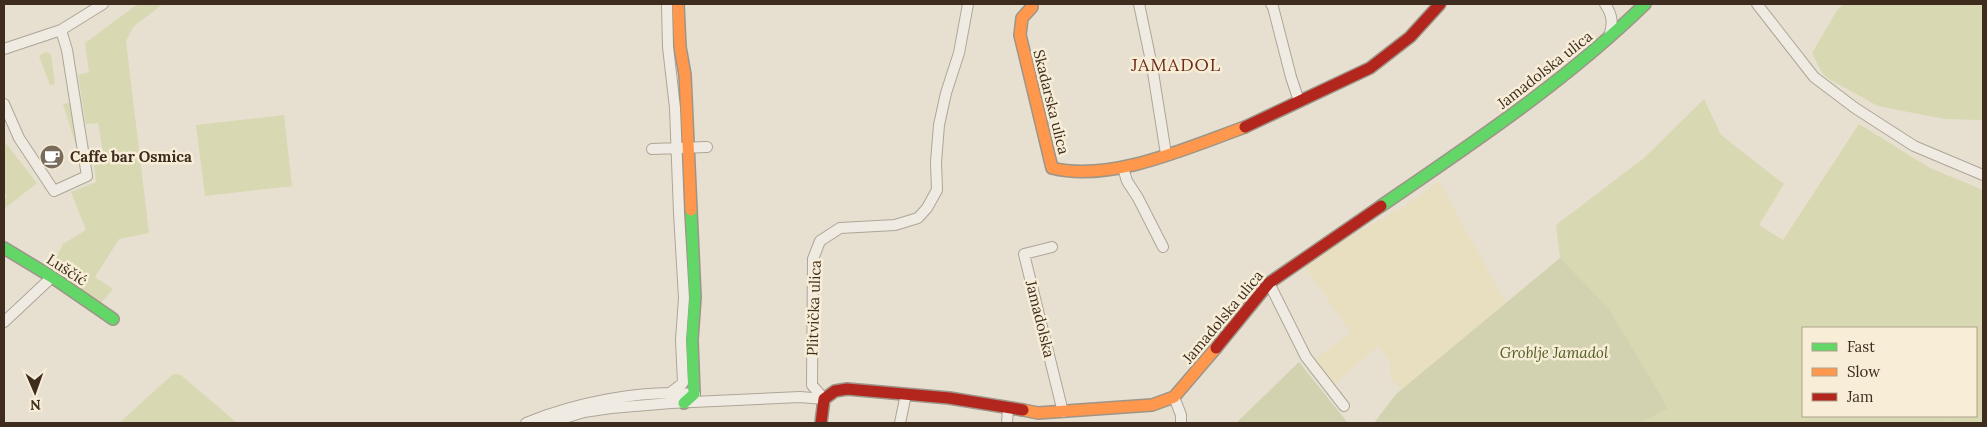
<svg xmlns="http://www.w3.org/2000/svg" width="1987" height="427" font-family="Lora,serif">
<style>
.farmland{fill:#e8dfc0}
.green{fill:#d8d8b2;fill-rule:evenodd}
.cemetery{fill:#d2d2b1}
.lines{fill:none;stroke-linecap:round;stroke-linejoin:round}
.street-casing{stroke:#ada598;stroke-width:12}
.fast-casing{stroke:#9d9588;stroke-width:14}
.slow-casing{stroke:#9d9588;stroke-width:14}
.jam-casing{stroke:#9d9588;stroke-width:14}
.street{stroke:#f0ebe2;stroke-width:10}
.fast{stroke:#63d668;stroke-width:11}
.slow{stroke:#ff974d;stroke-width:11}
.jam{stroke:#b3261e;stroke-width:11}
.labels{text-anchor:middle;stroke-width:5;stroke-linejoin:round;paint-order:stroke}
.street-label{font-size:15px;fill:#3e2d1f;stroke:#f8eed7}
.poi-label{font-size:15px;font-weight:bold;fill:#3e2d1f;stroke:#f8eed7;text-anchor:start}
.park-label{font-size:15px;font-style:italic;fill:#4f5c24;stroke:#f8eed7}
.quarter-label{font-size:18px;letter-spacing:1px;fill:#6e2a1b;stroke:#f8eed7}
</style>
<rect width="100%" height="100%" fill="#e7e0d0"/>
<path class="farmland" d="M1439,181L1506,303L1402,390L1390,378V361L1378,346L1333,385L1314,360L1351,333L1305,267L1316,257L1333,246L1405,206Z"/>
<path class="green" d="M138,4H163L133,27L126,41L149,233L119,239L95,277L113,289L100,304L50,270L63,244L86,230L71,192L96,182L94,165L105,163L98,123L86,124L78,75L89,72L85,43Z
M1843,4H1983V120L1944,119L1878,106L1827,78L1821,71L1812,53L1836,12Z
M45,52L51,54L55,84L50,85L39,56Z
M1704,99L1721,135L1784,184L1759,225L1783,240L1859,124L1930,168L1983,190V423H1952L1946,421L1945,423H1640L1668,407L1560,258L1556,225L1644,158ZM1803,328H1976V416H1803Z
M70,103L81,161L63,104Z
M284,115L292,186L205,196L196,125Z
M4,141L37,183L4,209V199L7,196L4,192Z
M175,374L181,375L237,423H119L172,375Z"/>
<path class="cemetery" d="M1560,258L1609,309L1668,408L1640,423H1374L1396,394Z
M1299,362L1348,423H1236Z"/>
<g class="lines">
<defs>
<path id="street" d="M667,4L668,47L675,108L679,213L684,298L681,340L683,383L670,393
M1139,4L1152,66L1166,154
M1271,4L1273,7L1291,77L1299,101
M1605,4C1613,16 1613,23 1609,37
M1757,4L1814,77L1855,108L1914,146L1983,175
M4,49L61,30L103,4
M4,104L19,138L54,191L87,176L67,50L61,30
M652,149L707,147
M1123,168L1127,181L1138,198L1163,247
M1052,247L1024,254L1063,412
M1269,283L1306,357L1344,406
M4,322L52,277
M1174,397L1181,415V423
M824,399L812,385L813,259L820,241L840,228L895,225L918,218L927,208L937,190L936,162L939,125L946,93L959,53L968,4
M526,423C574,403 642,389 695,394
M548,423L584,412L611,408L671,403L800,397L824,399
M900,423L906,394
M1007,423L1008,409"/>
<path id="fast" d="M1381,206C1473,143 1566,81 1645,4
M4,248L52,277L113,319
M684,403L694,394L692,340L695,297L691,210"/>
<path id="slow" d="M678,4L680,47L685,75L691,210
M1032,7L1022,18L1020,35L1052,168C1111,183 1189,147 1245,127
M1023,410L1038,413L1152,405L1174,397L1216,348"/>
<path id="jam" d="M1245,127L1370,68L1410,37L1440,4
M1216,348L1269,283L1381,206
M821,423L824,399L835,391L847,389L949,398L1023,410"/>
</defs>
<use href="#street" class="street-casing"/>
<use href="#fast" class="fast-casing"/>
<use href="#slow" class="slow-casing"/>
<use href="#jam" class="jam-casing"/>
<use href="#street" class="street"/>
<use href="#fast" class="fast"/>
<use href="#slow" class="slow"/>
<use href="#jam" class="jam"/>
</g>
<defs>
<symbol id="cafe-disc" viewBox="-11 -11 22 22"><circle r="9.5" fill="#796c5d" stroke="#f8eed7"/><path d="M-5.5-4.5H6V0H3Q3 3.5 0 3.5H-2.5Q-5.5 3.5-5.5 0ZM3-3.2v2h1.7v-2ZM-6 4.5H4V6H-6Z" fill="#fff"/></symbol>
</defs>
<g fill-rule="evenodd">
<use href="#cafe-disc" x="38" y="143" width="28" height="28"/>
</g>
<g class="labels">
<g class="street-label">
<text transform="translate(1545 70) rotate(-38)" y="5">Jamadolska ulica</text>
<text transform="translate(1051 102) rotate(76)" y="5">Skadarska ulica</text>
<text transform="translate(67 270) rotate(33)" y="5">Luščić</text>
<text transform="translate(814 308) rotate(-88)" y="5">Plitvička ulica</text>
<text transform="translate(1223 317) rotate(-50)" y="5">Jamadolska ulica</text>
<text transform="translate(1040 319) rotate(76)" y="5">Jamadolska</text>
</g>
<g class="poi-label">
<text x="70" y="162">Caffe bar Osmica</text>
</g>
<g class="park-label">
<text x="1554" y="358">Groblje Jamadol</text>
</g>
<g class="quarter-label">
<text x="1176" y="71">JAMADOL</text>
</g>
</g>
<rect width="1987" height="427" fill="none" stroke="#3e2d1f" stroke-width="10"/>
<rect x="1802" y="327" width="175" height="90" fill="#f8eed7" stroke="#aea18d"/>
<rect x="1812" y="343" width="25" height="8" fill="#63d668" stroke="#aea18d"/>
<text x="1847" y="352" font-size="15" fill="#3e2d1f">Fast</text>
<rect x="1812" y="368" width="25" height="8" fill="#ff974d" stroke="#aea18d"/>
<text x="1847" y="377" font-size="15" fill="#3e2d1f">Slow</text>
<rect x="1812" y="393" width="25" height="8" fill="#b3261e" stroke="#aea18d"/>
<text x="1847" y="402" font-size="15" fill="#3e2d1f">Jam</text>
<g transform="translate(35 392) rotate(178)" stroke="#f8eed7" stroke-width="4" paint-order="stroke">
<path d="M0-4L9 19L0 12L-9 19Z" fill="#3e2d1f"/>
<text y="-8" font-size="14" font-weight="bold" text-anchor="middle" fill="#3e2d1f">N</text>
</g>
</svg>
